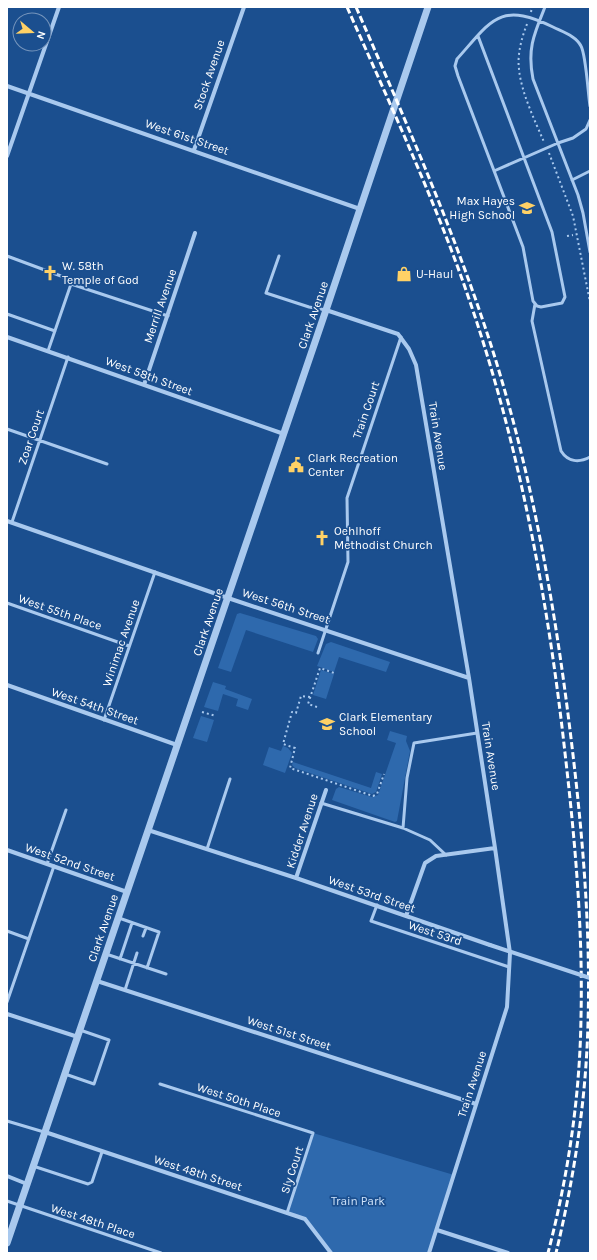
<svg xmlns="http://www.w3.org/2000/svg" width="597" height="1260" font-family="Karla,sans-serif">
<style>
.green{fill:#2e69ad}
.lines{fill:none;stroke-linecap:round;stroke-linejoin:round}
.path{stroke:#a9c9ee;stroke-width:2;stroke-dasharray:2 3;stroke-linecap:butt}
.service{stroke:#a9c9ee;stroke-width:3}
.minor{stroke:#a9c9ee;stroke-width:4}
.tertiary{stroke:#a9c9ee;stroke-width:7}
.rail{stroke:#fff;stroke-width:3;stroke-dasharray:7 3;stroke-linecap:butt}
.minor-bridge{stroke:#a9c9ee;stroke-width:4}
.labels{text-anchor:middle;stroke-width:3.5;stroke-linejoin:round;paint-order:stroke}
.street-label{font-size:12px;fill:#fff;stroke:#1b4f8f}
.poi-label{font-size:12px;fill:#fff;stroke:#1b4f8f;text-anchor:start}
.park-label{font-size:12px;fill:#cfe3fa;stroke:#1b4f8f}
</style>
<rect width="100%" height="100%" fill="#1b4f8f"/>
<path class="green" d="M240,613L316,636L318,639L313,652L246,630L231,672L218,668L237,614Z
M331,642L390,662L386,672L339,657L334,672L317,666L326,644Z
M321,670L334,674L326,699L313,695Z
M213,682L226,686L225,689L252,699L248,710L236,706L238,699L223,694L218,711L204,707Z
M201,716L214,720L207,742L193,738Z
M390,731L407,736L406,741L410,751L397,821L395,822L332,800L336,789L339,787L372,797L378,795L396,743L387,740Z
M283,746L288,748L292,753L285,773L263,765L269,747L281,751Z
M293,762L371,788L376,772L382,774L376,792L372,794L295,768L292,765Z
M313,1133L454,1175L429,1253H331L305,1219L287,1213Z"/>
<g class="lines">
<path class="path" d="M531,12L532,7
M527,24C522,37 517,54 519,69C521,92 535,121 544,142
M549,153L573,216L590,302
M567,236L573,235
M310,697L301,696L296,713L292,712L283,744L295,748L290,768L373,796L377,794L384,774
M317,707L308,704L320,668L334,673
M202,712L216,716"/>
<path class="service" d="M545,7C534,34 527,49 533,79L578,195L583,213L590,252
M478,36L552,232L565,297L562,303L541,307L537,306L533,301L523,247L458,76L455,66L457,59C492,20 499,1 553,27C563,32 576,36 581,46C586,55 588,93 590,106
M494,171L558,143L573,138L586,129L590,120
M572,180L590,171
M7,256L69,279L71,284L168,316
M279,256L266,293L309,307L326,310
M535,304L532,321L561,451C568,462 579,463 590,457
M7,314L55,331
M48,351L71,284
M7,429L107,464
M12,522L68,357
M7,603L129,646
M318,653L348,562L347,498L401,337
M104,720L155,572
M321,803L403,828L430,840L446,855
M403,828L407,778L414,743L477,733
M207,849L230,779
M47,864L66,810
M377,905L371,921L509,967
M119,918L159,932L147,968
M7,931L29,939
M143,936L146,928
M106,954L166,974
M120,959L132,923
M125,990L137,953
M7,1002L54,866
M65,1074L94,1084L109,1040L80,1030
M160,1084L313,1133L287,1213
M7,1121L44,1132
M33,1166L88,1184L92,1182L102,1152
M7,1201L161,1253"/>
<path class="minor" d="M7,86L360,209
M194,150L244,7
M7,156L59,7
M326,310L398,334L409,349L416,365L469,678L495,848L510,953L507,1007L429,1253
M7,337L284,434
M144,385L195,233
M7,521L228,598L469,678
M7,685L177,745
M148,830L296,878L490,945
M7,850L127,892
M296,878L326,790
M406,916L425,863L436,856L495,848
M97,981L476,1104
M7,1014L78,1037
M45,1132L305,1219L331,1253
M7,1176L27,1184
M437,1230L508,1253"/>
<path class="tertiary" d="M7,1243L326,310L428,7"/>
<path class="rail" d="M347,7C382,86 418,164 449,244C512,407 546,581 565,753C575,840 583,929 581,1017C580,1097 568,1176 548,1253
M356,7C404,117 453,228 490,342C529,463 552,589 568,714C581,816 591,921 588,1023C586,1101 574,1178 556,1253"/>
<path class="minor-bridge" d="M490,945L590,978"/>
</g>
<defs>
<symbol id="school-bare" viewBox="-9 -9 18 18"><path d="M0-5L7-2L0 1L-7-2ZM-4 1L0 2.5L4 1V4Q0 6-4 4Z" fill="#ffd166" stroke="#1b4f8f" stroke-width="2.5" paint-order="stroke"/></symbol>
<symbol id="church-bare" viewBox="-9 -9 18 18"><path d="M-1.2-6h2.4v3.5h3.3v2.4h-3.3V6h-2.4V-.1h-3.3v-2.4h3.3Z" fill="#ffd166" stroke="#1b4f8f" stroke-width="2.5" paint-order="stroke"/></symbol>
<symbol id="shop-bare" viewBox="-9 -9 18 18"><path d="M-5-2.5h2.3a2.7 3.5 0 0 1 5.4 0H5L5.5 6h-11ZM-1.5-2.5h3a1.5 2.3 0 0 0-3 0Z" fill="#ffd166" stroke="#1b4f8f" stroke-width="2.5" paint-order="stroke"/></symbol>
<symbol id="civic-bare" viewBox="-9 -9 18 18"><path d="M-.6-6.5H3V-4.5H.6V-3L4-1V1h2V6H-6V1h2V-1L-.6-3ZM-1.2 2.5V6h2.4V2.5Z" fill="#ffd166" stroke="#1b4f8f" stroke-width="2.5" paint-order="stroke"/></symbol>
</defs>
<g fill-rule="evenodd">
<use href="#school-bare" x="516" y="197" width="22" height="22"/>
<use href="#church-bare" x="39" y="262" width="22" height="22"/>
<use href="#shop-bare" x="393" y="263" width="22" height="22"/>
<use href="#civic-bare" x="285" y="454" width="22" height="22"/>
<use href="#church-bare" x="311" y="527" width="22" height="22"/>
<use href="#school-bare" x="316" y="713" width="22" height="22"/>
</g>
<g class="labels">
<g class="street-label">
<text transform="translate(209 75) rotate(-71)" y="4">Stock Avenue</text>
<text transform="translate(187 137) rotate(19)" y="4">West 61st Street</text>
<text transform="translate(160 306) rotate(-71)" y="4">Merrill Avenue</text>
<text transform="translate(313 315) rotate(-71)" y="4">Clark Avenue</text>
<text transform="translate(149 376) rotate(20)" y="4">West 58th Street</text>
<text transform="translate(366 410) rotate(-71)" y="4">Train Court</text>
<text transform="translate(438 436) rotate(81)" y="4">Train Avenue</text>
<text transform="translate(31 437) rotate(-71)" y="4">Zoar Court</text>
<text transform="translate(286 606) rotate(18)" y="4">West 56th Street</text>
<text transform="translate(60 612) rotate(19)" y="4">West 55th Place</text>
<text transform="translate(208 622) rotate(-71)" y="4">Clark Avenue</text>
<text transform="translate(121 643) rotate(-71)" y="4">Winimac Avenue</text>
<text transform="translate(95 706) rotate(19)" y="4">West 54th Street</text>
<text transform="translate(491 756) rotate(81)" y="4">Train Avenue</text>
<text transform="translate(302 831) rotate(-72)" y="4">Kidder Avenue</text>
<text transform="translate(70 862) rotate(19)" y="4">West 52nd Street</text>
<text transform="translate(372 894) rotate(19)" y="4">West 53rd Street</text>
<text transform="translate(103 928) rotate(-71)" y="4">Clark Avenue</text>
<text transform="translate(435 933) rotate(18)" y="4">West 53rd</text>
<text transform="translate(289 1033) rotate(18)" y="4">West 51st Street</text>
<text transform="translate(472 1084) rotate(-72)" y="4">Train Avenue</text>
<text transform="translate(239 1100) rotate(18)" y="4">West 50th Place</text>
<text transform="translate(292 1170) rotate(-72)" y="4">Sly Court</text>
<text transform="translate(198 1173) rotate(18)" y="4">West 48th Street</text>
<text transform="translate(93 1221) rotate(18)" y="4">West 48th Place</text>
</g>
<g class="poi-label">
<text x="515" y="205" text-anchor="end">Max Hayes<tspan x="515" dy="14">High School</tspan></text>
<text x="62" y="270">W. 58th<tspan x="62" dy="14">Temple of God</tspan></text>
<text x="416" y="278">U-Haul</text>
<text x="308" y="462">Clark Recreation<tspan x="308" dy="14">Center</tspan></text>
<text x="334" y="535">Oehlhoff<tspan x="334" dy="14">Methodist Church</tspan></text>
<text x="339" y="721">Clark Elementary<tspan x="339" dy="14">School</tspan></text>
</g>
<g class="park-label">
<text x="358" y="1205">Train Park</text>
</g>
</g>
<rect width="597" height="1260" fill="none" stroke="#ffffff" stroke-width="16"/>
<g transform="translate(32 32) rotate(109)"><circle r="19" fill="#1b4f8f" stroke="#7695bc"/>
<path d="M0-3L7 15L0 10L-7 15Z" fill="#ffd166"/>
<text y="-6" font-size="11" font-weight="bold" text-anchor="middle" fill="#ffffff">N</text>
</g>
</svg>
